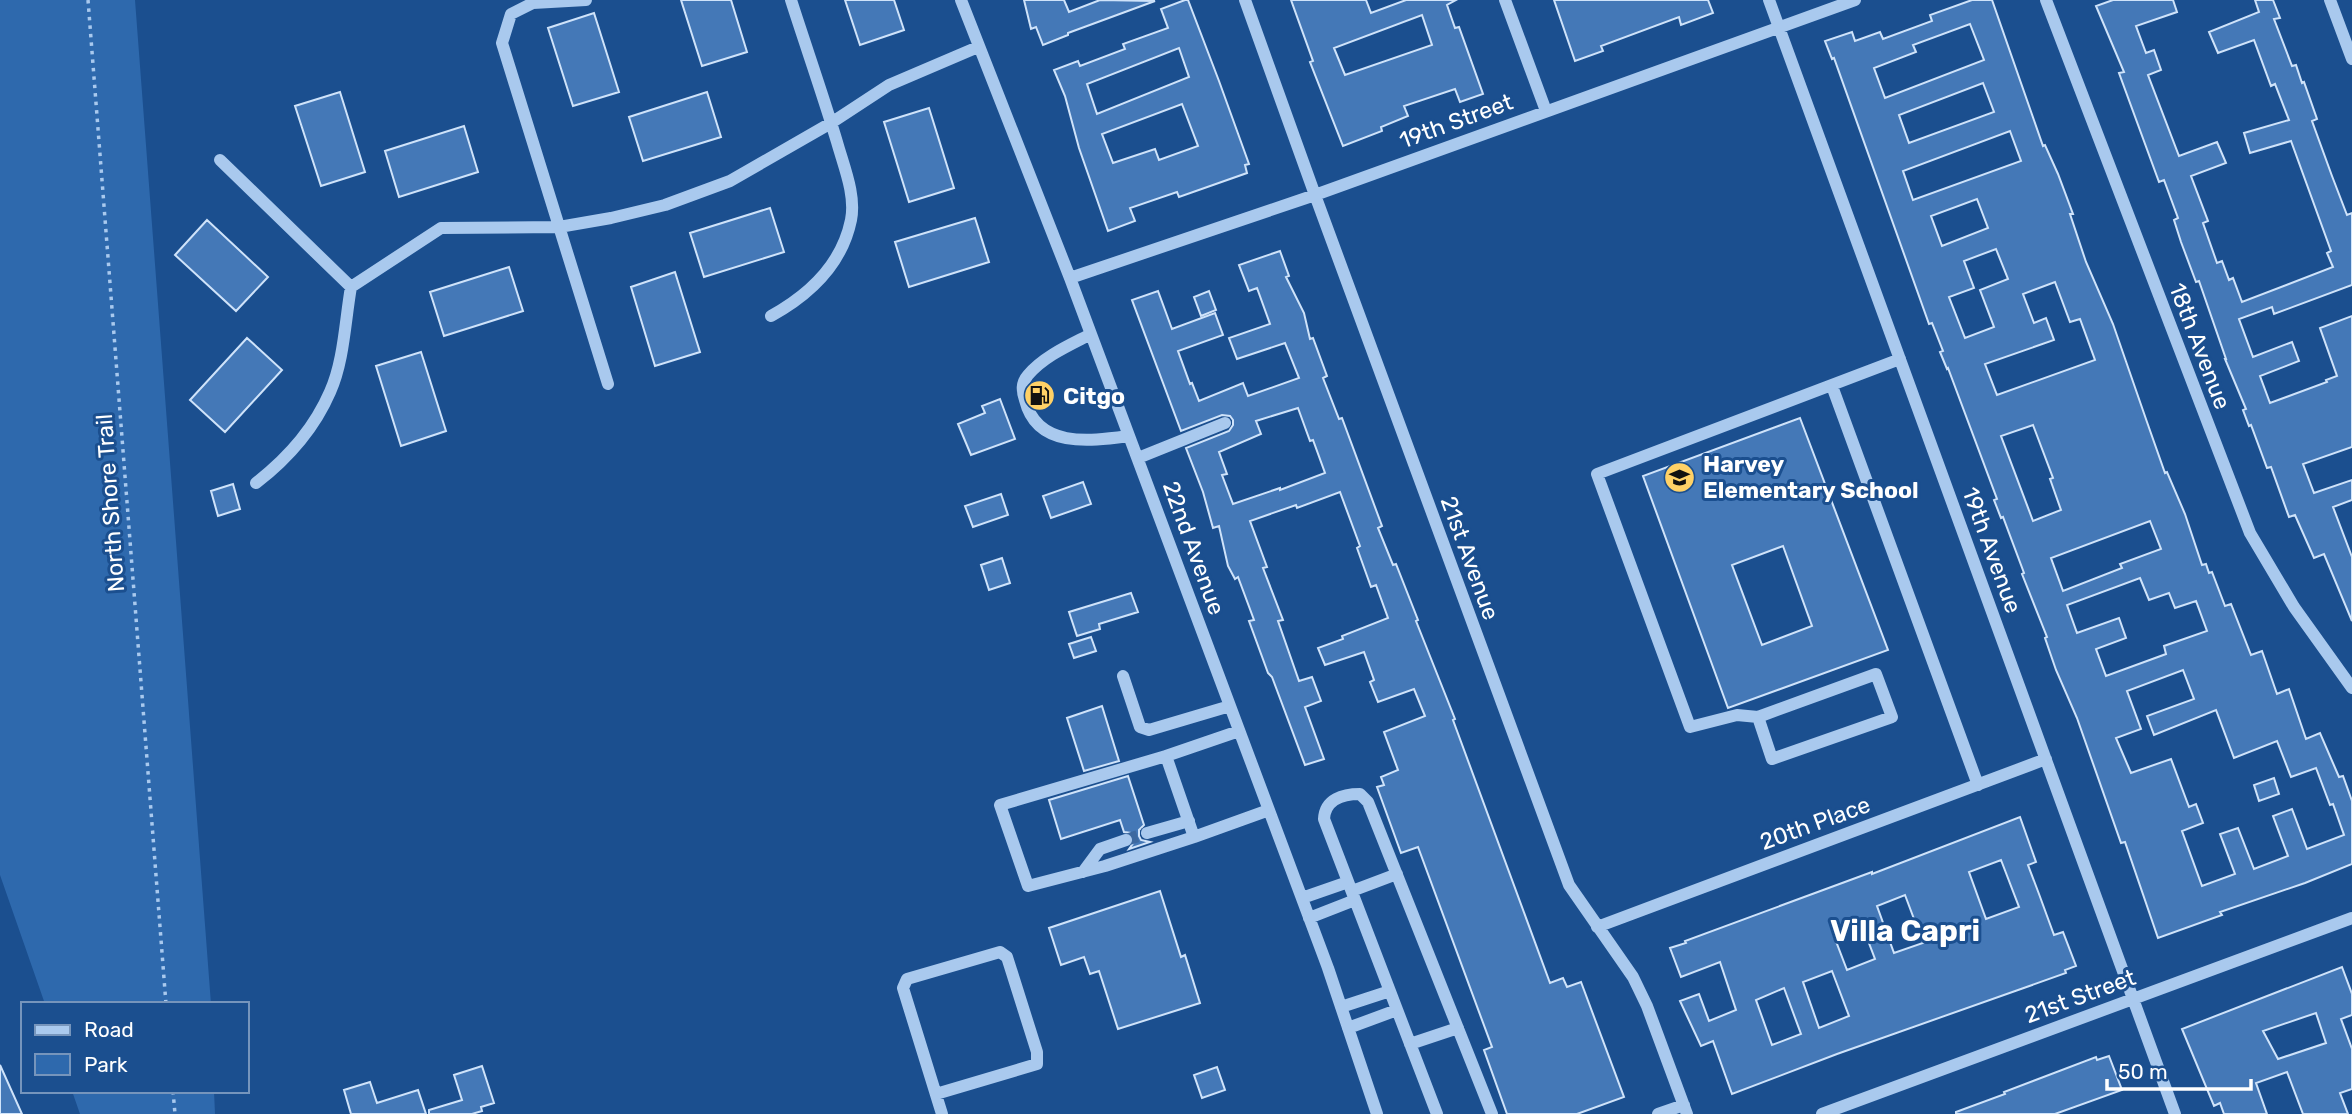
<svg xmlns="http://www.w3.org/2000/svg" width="2352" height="1114" font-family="Rubik,sans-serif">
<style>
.green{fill:#2e69ad}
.building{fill:#4478b7;stroke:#cfe3fa;stroke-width:2;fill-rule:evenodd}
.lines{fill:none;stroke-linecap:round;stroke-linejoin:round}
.minor-tunnel{stroke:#3d69a0;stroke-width:12;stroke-dasharray:12 6;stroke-linecap:butt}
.path{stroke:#a9c9ee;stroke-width:3.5;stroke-dasharray:3.5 5;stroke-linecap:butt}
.minor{stroke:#a9c9ee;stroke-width:12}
.labels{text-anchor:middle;stroke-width:6;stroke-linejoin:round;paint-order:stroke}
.street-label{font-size:23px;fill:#fff;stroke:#1b4f8f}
.poi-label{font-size:23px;font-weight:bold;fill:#fff;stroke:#1b4f8f;text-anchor:start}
.district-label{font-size:30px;font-weight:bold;fill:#fff;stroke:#1b4f8f}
</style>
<rect width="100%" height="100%" fill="#1b4f8f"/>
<path class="green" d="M0,0H135L211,1004H45L0,875Z
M72,1091H214L215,1114H80Z"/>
<path class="building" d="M681,0H731L747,52L702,66Z
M845,0H894L904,30L860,45Z
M1024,0H1064L1069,12L1100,0L1155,1L1068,33V35L1043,45L1036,27L1031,29Z
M1185,0H1188L1219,81L1249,164L1245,165L1247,173L1179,197L1177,192L1130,208L1135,221L1108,231L1079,148L1065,96L1054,70L1078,61L1080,66L1125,49L1123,44L1168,28L1161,9ZM1179,48L1189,77L1097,114L1087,84ZM1182,104L1198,146L1159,160L1155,149L1113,163L1102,134Z
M1291,0H1366L1371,13L1406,0H1456L1447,5L1455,28L1459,27L1483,94L1460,102L1455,89L1404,106L1408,116L1381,127L1382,131L1343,146L1310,62L1313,61ZM1422,15L1432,45L1345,75L1334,48Z
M1554,0H1708L1713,13L1681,25L1679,17L1601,46L1603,51L1575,61Z
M1972,0H1992L2043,146L2045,145L2058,174L2073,214H2070L2086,262L2113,324L2147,422L2165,473L2167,472L2185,514L2202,565L2206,564L2209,573L2212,572L2225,606L2231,604L2251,655L2262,651L2277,694L2289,689L2306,739L2320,733L2339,777L2343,776L2352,801V864L2305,883L2220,912L2222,915L2158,938L2125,842L2121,843L2077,718L2056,670L2045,638L2047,637L2022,574L2024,573L2003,517L2001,518L1994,500L1997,499L1948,368L1947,369L1940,352L1943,351L1932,323L1929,324L1834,58L1832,59L1825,41L1852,32L1855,41L1880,32L1883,39L1932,21L1930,15ZM1970,24L1984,60L1885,98L1874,68L1916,52L1913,45ZM1983,83L1994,112L1909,143L1899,115ZM2010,131L2021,161L1913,200L1903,171ZM1977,199L1988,228L1942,246L1931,216ZM1996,249L2008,279L1980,290L1994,327L1965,338L1949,297L1974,288L1964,261ZM2055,282L2070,322L2080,319L2095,360L1997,395L1985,364L2054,340L2046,318L2034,323L2023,294ZM2033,425L2053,478L2050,479L2061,510L2033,521L2001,436ZM2150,521L2161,549L2120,564L2122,568L2063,591L2051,558ZM2140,578L2149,600L2169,593L2175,608L2196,601L2207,631L2164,646L2166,654L2106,676L2096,649L2126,638L2119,618L2077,633L2067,605ZM2183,670L2194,699L2147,716L2154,735L2216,710L2234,758L2277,741L2291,777L2316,768L2330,805L2333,804L2344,835L2307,849L2292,809L2273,816L2288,856L2254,869L2238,828L2220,834L2235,874L2202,886L2182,831L2203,823L2196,804L2189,807L2171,759L2131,773L2116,738L2141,729L2127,691Z
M2113,0H2173L2177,12L2136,26L2146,53L2154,50L2161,70L2148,75L2179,156L2217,142L2226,163L2191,176L2208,221L2203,223L2217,263L2222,261L2229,280L2233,278L2242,302L2333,267L2327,253L2331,251L2291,141L2250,153L2244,133L2289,120L2275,84L2271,86L2254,40L2218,53L2209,32L2259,12L2255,0H2273L2280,18L2274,19L2292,66L2296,65L2302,83L2304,82L2317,119L2312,121L2332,176L2347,215L2352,213V285L2274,314L2272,307L2239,319L2253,357L2292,342L2299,361L2260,376L2270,403L2327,382L2326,380L2337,376L2320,328L2352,316V447L2303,464L2314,493L2352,480V500L2333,507L2352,557V621L2324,554L2314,558L2295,515L2289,517L2271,467L2267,468L2251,425L2249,426L2243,410L2246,409L2225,359H2226L2199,281L2196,282L2181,242L2174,220L2178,218L2164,180L2159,182L2119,73L2124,72L2096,6Z
M594,13L619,92L573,106L548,28Z
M340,92L365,172L321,186L295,106Z
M707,92L721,137L643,161L629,117Z
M929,108L954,188L909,202L884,122Z
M464,126L478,172L399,197L385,151Z
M770,208L784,252L704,277L690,233Z
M975,218L989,262L909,287L895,242Z
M207,220L268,277L236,311L175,255Z
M1280,251L1289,276L1286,277L1304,313L1310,339L1313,338L1327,376L1323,378L1339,419L1342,418L1382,526L1378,528L1393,565L1396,564L1418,620L1416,621L1455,719L1453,720L1550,983L1563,978L1567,987L1581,982L1624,1097L1577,1114H1507L1484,1050L1492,1047L1418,847L1401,853L1377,787L1384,785L1381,777L1398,770L1384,732L1425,716L1414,689L1378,702L1370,682L1374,680L1364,652L1325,665L1318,648L1343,639L1342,636L1388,618L1376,585L1371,587L1357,548L1360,546L1340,492L1297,508L1296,505L1250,521L1267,567L1263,568L1283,620L1278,621L1299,681L1312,677L1321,701L1305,707L1324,759L1305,765L1272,677L1268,673L1249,621L1254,620L1238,577L1235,579L1228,566L1219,526L1213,528L1203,492L1186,448L1229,431L1233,425V420L1230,416L1222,415L1181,431L1132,300L1158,291L1172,329L1215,313L1223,335L1178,351L1190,384L1192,383L1199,401L1243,383L1248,396L1299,378L1285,343L1237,359L1229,338L1270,324L1257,288L1249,291L1239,265ZM1298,408L1310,441L1313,440L1325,473L1280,490V488L1233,504L1222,475L1227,474L1219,452L1261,434L1256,421Z
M509,267L523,311L444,336L430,292Z
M675,272L700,352L655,366L631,287Z
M1209,291L1216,310L1201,316L1194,297Z
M247,338L282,370L225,432L190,400Z
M421,352L446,431L401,446L376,366Z
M1000,399L1015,439L971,455L958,424L985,413L982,406Z
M1800,418L1888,650L1728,708L1643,476ZM1783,546L1812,626L1762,645L1732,565Z
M1083,482L1091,504L1051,518L1043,496Z
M233,484L240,509L218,516L211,491Z
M1001,494L1008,515L973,527L965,506Z
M1002,558L1010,583L989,590L981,565Z
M1131,593L1138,612L1099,624L1100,629L1077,636L1069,612Z
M1091,637L1096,651L1074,658L1069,644Z
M1102,706L1119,761L1084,771L1067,718Z
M1128,776L1144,825L1139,830V836L1141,840L1150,842L1129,849L1134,842V838L1131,833L1124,832L1120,820L1061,839L1049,800Z
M2274,778L2279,794L2259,801L2254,785Z
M2020,817L2036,862L2028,865L2039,894L2054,935L2063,932L2076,966L2065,970L2066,973L1837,1054L1732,1094L1713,1041L1701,1046L1680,1001L1699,994L1709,1021L1736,1010L1720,962L1681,977L1670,948L1686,943L1685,941L1872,872V874ZM2001,860L2019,907L1986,919L1969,872ZM1905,895L1923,943L1894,953L1877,906ZM1862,925L1875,959L1847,970L1834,936ZM1832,971L1849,1016L1819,1028L1803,982ZM1784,988L1801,1034L1772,1045L1756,1000Z
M1160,891L1181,957L1185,955L1200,1003L1118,1029L1099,971L1090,974L1084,957L1061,965L1049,928Z
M2342,967L2352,994V1015L2341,1019L2352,1049V1089L2340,1093L2348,1114H2303L2287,1072L2256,1083L2267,1114H2224L2220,1103L2214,1106L2182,1029ZM2316,1013L2326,1043L2278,1059L2263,1031Z
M2109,1056L2122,1090L2055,1114H1956V1112L2005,1094L2004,1092L2096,1057L2097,1060Z
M0,1065L22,1114H0Z
M482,1066L494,1103L481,1107L482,1111L472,1114H429V1110L462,1100L454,1075Z
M1217,1067L1225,1090L1202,1098L1194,1075Z
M370,1082L377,1103L418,1090L426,1114H351L344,1090Z"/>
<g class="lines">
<path class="minor-tunnel" d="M1126,840L1147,833"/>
<path class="path" d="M88,0L166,1004
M173,1091L175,1114"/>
<path class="minor" d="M586,0L533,3L511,14L502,43L608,384
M961,0L1070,278L1328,968L1377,1114
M1245,0L1315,195L1569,885L1633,977L1647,1006L1687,1114
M1505,0L1546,111
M1769,0L2175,1114
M2046,0L2250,533L2294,607L2352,688
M2330,0L2352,59
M220,160L351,287
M1070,278L1315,195L1855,0
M771,316C809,295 842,264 851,220C856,195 844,167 837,142C823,95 806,47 791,0
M1091,334C1070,345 1044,356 1028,375C1021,383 1022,391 1025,400C1037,449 1091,441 1129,436
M1832,386L1978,785
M1138,458L1225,423
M256,483C287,459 314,429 330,392C344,361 345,321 351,287L441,228L559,227L611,218L665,205L730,181L831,123L889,85L978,47
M1123,676L1140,727L1149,730L1230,706
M1758,717L1876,674L1892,717L1772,759L1758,717L1737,715L1690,727L1597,474L1900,359
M1239,731L1166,756L1194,837L1269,810
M1166,756L1000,805L1028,886L1105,866L1194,837
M1147,833L1189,821
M1083,872L1100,849L1126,840
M1352,891L1397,874
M1302,898L1348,882
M1309,918L1355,900
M1597,927L2046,759
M1341,1007L1390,991
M1348,1028L1397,1010
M1410,1044L1458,1028
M936,1094L1037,1064V1052L1007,957L1000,952L907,979L903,988L942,1114
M1437,1114L1324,819C1325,799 1343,794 1360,794L1368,802L1492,1114
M1658,1114L1684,1105
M1822,1114L2352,918"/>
</g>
<defs>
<symbol id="fuel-disc" viewBox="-11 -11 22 22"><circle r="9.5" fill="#ffd166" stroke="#1b4f8f"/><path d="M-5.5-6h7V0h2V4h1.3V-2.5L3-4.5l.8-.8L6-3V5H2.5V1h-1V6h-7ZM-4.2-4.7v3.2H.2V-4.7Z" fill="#111"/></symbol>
<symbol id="school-disc" viewBox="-11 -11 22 22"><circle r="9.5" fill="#ffd166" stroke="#1b4f8f"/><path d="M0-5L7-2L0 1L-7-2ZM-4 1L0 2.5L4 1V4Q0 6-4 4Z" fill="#111"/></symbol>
</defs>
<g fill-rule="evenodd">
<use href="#fuel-disc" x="1022" y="378" width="35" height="35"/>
<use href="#school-disc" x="1662" y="460" width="35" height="35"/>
</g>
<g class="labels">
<g class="street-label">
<text transform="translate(1456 121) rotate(-20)" y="8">19th Street</text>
<text transform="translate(2200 346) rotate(69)" y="8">18th Avenue</text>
<text transform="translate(110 503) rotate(-94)" y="8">North Shore Trail</text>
<text transform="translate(1194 548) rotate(70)" y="8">22nd Avenue</text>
<text transform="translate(1992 550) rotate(70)" y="8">19th Avenue</text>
<text transform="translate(1470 558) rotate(70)" y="8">21st Avenue</text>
<text transform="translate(1815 823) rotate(-20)" y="8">20th Place</text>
<text transform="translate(2080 996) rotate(-20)" y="8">21st Street</text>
</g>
<g class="poi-label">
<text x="1063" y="404">Citgo</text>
<text x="1703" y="472">Harvey<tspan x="1703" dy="26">Elementary School</tspan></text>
</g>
<g class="district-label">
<text x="1905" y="941">Villa Capri</text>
</g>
</g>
<rect x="21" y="1002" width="228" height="91" fill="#1b4f8f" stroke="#7695bc" stroke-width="2"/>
<rect x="35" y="1025" width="35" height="10" fill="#a9c9ee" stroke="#7695bc" stroke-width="2"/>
<text x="84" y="1037" font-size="21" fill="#ffffff">Road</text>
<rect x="35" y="1054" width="35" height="21" fill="#2e69ad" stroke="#7695bc" stroke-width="2"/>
<text x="84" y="1072" font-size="21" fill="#ffffff">Park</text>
<path d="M2107 1079v10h144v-10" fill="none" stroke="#ffffff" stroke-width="3.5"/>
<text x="2118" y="1079" font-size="21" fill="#ffffff" stroke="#1b4f8f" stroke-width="5" paint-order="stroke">50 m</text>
</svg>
